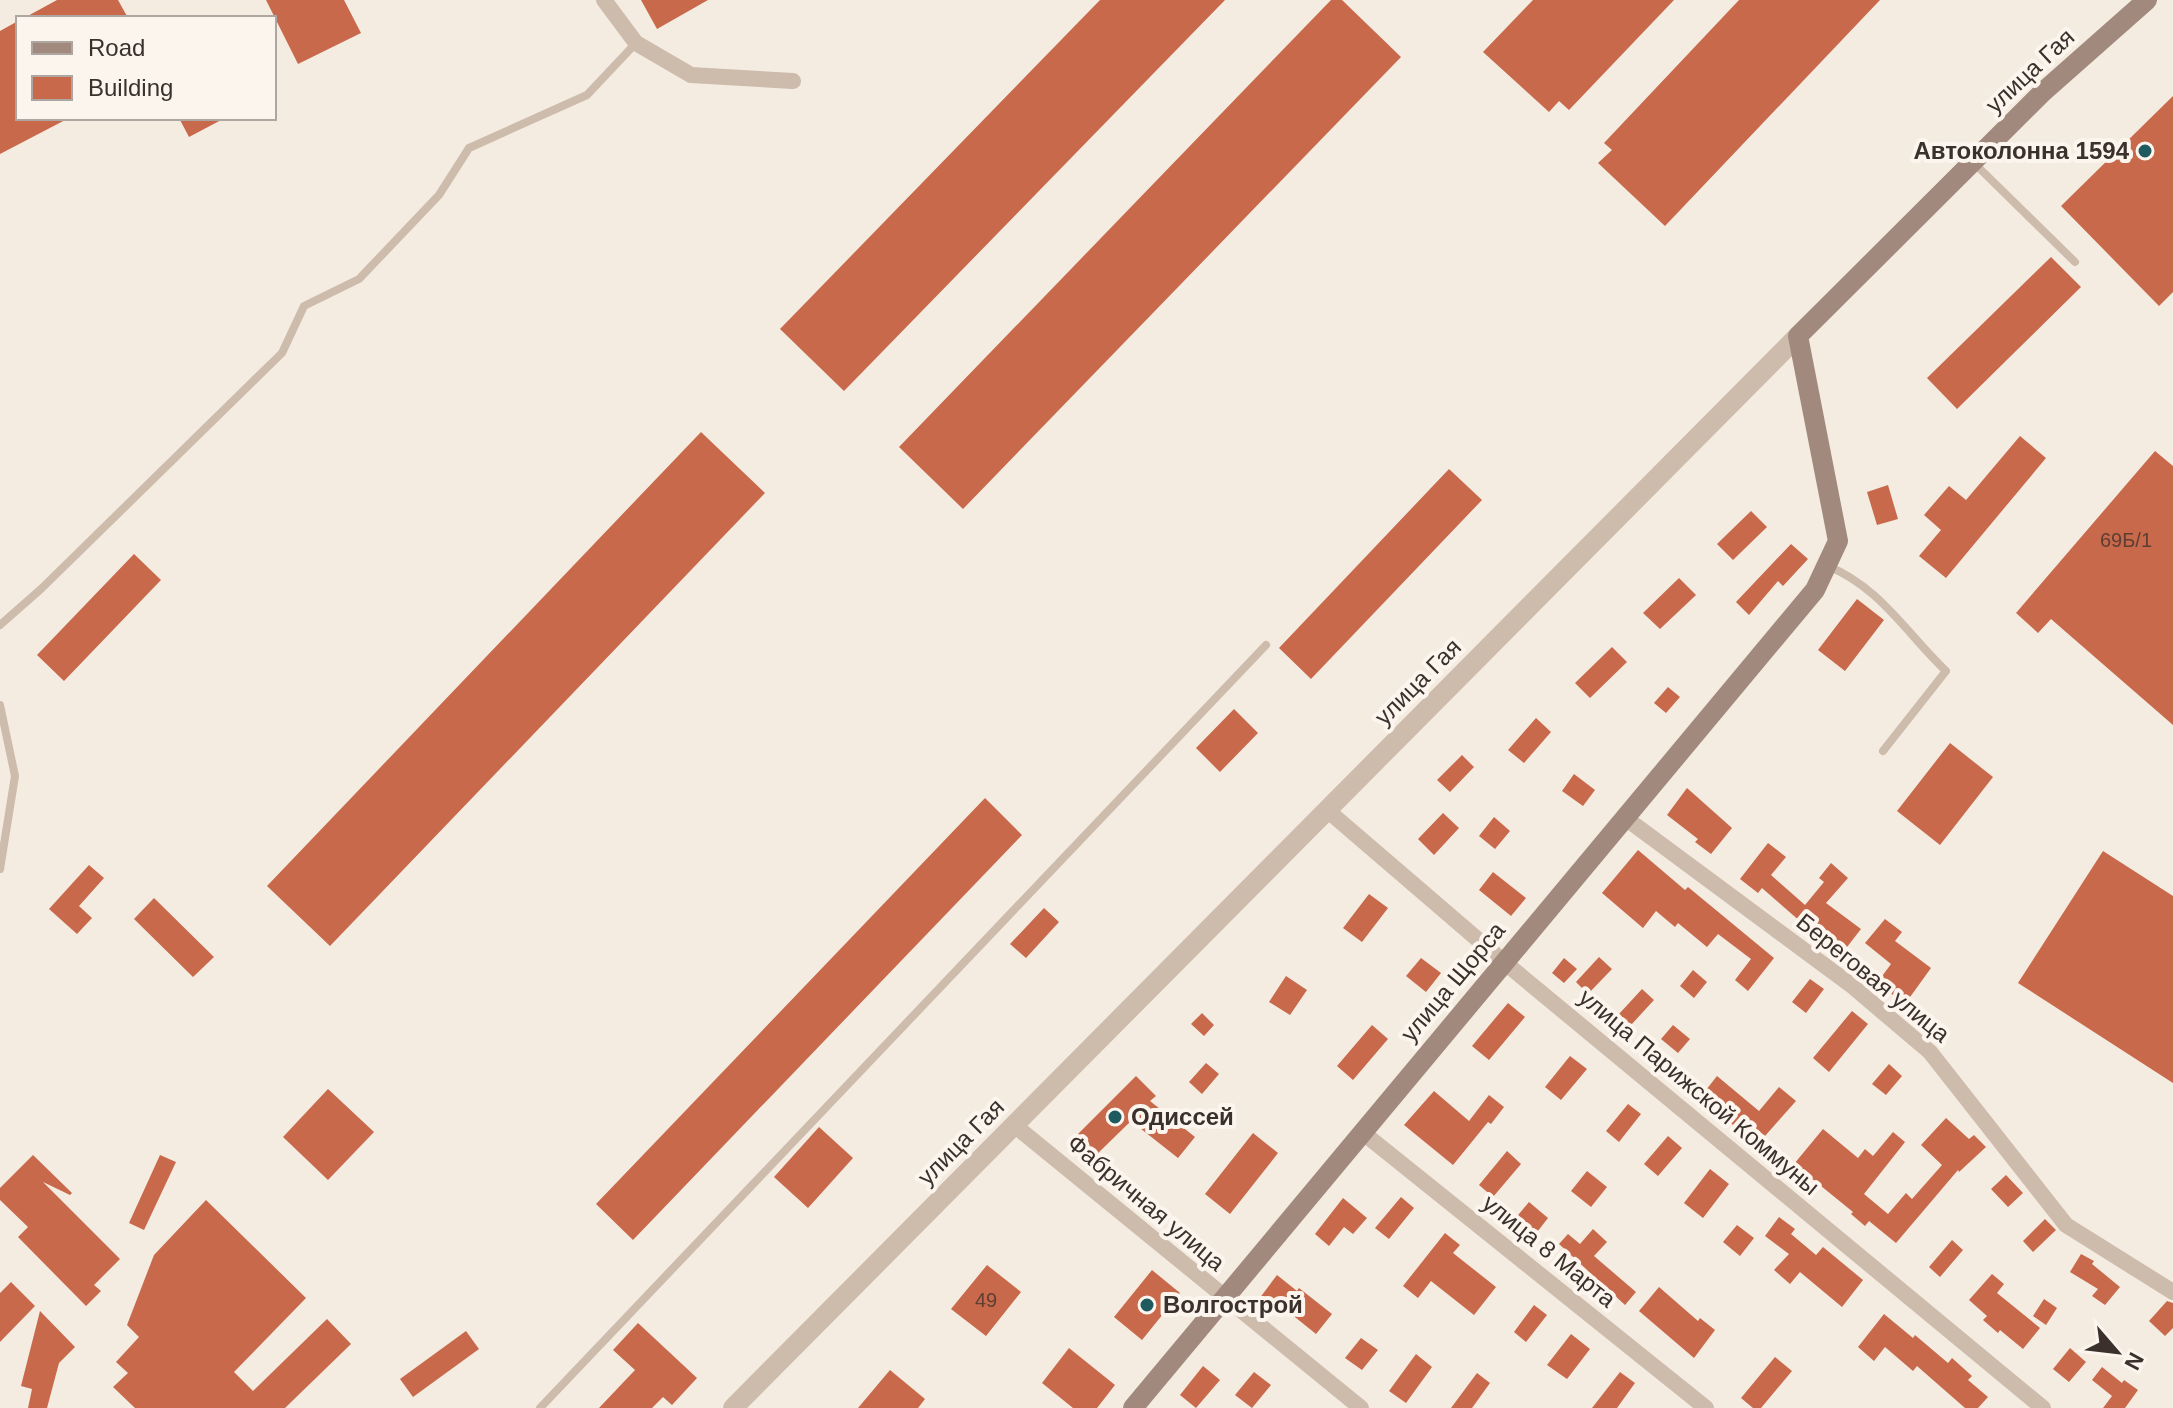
<svg xmlns="http://www.w3.org/2000/svg" width="2173" height="1408" font-family="Arial,sans-serif">
<style>
.building{fill:#c8694b}
.lines{fill:none;stroke-linecap:round;stroke-linejoin:round}
.service{stroke:#cdbbac;stroke-width:8}
.minor{stroke:#cdbbac;stroke-width:16}
.tertiary{stroke:#cdbbac;stroke-width:20}
.secondary{stroke:#a18a7d;stroke-width:20}
.poi-dot{fill:#1f5a5e;stroke:#fbf5ee;stroke-width:3}
.labels{text-anchor:middle;stroke-width:8;stroke-linejoin:round;paint-order:stroke}
.number-label{font-size:20px;fill:#5e3e33}
.street-label{font-size:24px;fill:#3b302b;stroke:#fbf5ee}
.poi-label{font-size:24px;font-weight:bold;fill:#3b302b;stroke:#fbf5ee;text-anchor:start}
</style>
<rect width="100%" height="100%" fill="#f4ebe1"/>
<path class="building" d="M57,0H118L128,18H24Z
M266,0H344L361,33L298,64Z
M641,0H708L657,29Z
M1100,0H1225L844,391L780,329Z
M1331,0H1342L1401,57L963,509L899,447Z
M1533,0H1674L1569,110L1559,101L1549,112L1483,52Z
M1739,0H1880L1665,226L1598,163L1612,150L1604,143Z
M18,21V118H69L0,154V31Z
M2173,96V292L2159,306L2061,206Z
M179,118H225L189,137Z
M2051,257L2081,287L1957,409L1927,378Z
M701,432L765,493L330,946L267,886Z
M2020,436L2046,458L1946,578L1919,556L1941,530L1924,515L1949,486L1966,500Z
M2155,451L2173,466V725L2051,619L2038,633L2016,613Z
M1449,469L1482,500L1311,679L1279,648Z
M1888,485L1898,519L1877,525L1867,492Z
M1751,511L1767,527L1733,560L1717,544Z
M1791,544L1808,559L1783,586L1778,581L1749,615L1736,602Z
M134,554L161,580L64,681L37,655Z
M1679,578L1696,595L1660,629L1643,613Z
M1857,599L1884,620L1845,671L1818,650Z
M1612,647L1627,662L1590,698L1575,683Z
M1668,687L1680,697L1666,713L1654,703Z
M1234,709L1258,733L1220,772L1196,748Z
M1536,718L1551,732L1524,763L1508,750Z
M1950,743L1993,777L1940,845L1897,811Z
M1462,755L1474,767L1450,792L1437,780Z
M1574,774L1595,790L1583,806L1562,791Z
M1687,788L1732,828L1711,854L1695,842L1698,839L1667,815Z
M985,798L1022,835L633,1240L596,1204Z
M1443,813L1459,828L1434,855L1418,839Z
M1494,817L1510,831L1495,849L1479,836Z
M1768,843L1786,857L1771,875L1805,905L1824,882L1819,878L1831,863L1848,878L1826,903L1861,929L1840,956L1762,888L1758,893L1740,879Z
M1638,850L1685,890L1688,887L1774,958L1748,991L1735,980L1751,959L1718,934L1707,947L1678,923L1675,927L1656,911L1643,928L1602,893Z
M2103,851L2173,896V1083L2018,983Z
M89,865L104,878L79,906L92,918L77,934L49,909Z
M1493,872L1526,898L1511,916L1479,890Z
M1369,894L1388,908L1362,942L1343,928Z
M154,898L214,957L193,977L134,919Z
M1044,908L1059,922L1026,958L1010,944Z
M1885,919L1902,932L1895,941L1931,968L1905,1004L1877,983L1891,964L1865,943Z
M1599,957L1612,969L1588,994L1576,982Z
M1421,958L1441,973L1426,992L1406,976Z
M1564,958L1577,969L1564,983L1552,973Z
M1693,970L1707,982L1694,998L1680,986Z
M1286,976L1307,990L1290,1015L1269,1002Z
M1810,979L1824,989L1806,1013L1792,1002Z
M1642,989L1654,1000L1631,1025L1619,1014Z
M1508,1003L1525,1017L1489,1060L1472,1046Z
M1852,1011L1868,1024L1829,1072L1813,1058Z
M1202,1013L1214,1025L1204,1036L1191,1024Z
M1372,1025L1388,1039L1353,1080L1337,1066Z
M1673,1025L1690,1039L1678,1053L1661,1039Z
M1570,1056L1587,1069L1561,1100L1545,1087Z
M1206,1063L1219,1074L1202,1094L1189,1082Z
M1889,1064L1902,1076L1886,1095L1872,1084Z
M1136,1076L1156,1096L1150,1101L1195,1137L1178,1158L1131,1121L1093,1158L1074,1138Z
M1717,1076L1759,1111L1779,1087L1796,1101L1765,1136L1741,1116L1733,1125L1720,1114L1726,1107L1706,1090Z
M328,1089L374,1132L328,1180L283,1137Z
M1434,1091L1469,1121L1489,1095L1504,1107L1491,1124L1488,1122L1453,1165L1404,1125Z
M1628,1104L1641,1114L1619,1142L1606,1131Z
M1946,1118L1969,1139L1974,1135L1986,1147L1959,1172L1958,1170L1896,1243L1869,1221L1865,1226L1851,1214L1853,1212L1794,1164L1823,1129L1858,1158L1865,1149L1873,1156L1893,1132L1905,1142L1864,1194L1888,1214L1906,1193L1912,1199L1942,1165L1921,1145Z
M819,1127L853,1158L808,1208L774,1177Z
M1253,1133L1278,1153L1230,1214L1205,1194Z
M1668,1136L1682,1148L1658,1176L1644,1164Z
M1507,1151L1521,1164L1493,1197L1479,1185Z
M33,1155L72,1193L70,1195L43,1182L120,1259L94,1285L101,1291L86,1306L18,1237L28,1227L0,1200V1188Z
M160,1155L176,1162L144,1230L129,1223Z
M1710,1169L1729,1184L1703,1218L1684,1203Z
M1587,1171L1607,1187L1591,1207L1571,1191Z
M2006,1175L2023,1193L2008,1207L1991,1189Z
M1401,1197L1414,1208L1389,1239L1375,1228Z
M1343,1198L1367,1218L1353,1234L1344,1227L1329,1246L1315,1234Z
M206,1200L306,1298L234,1372L253,1391L327,1319L351,1344L285,1408H135L113,1387L128,1373L116,1362L139,1337L127,1325L154,1255Z
M1529,1202L1548,1218L1534,1236L1514,1220Z
M1779,1217L1795,1229L1791,1234L1816,1255L1823,1247L1863,1280L1842,1307L1800,1272L1790,1284L1774,1270L1789,1254L1765,1236Z
M2045,1219L2056,1230L2033,1252L2023,1241Z
M1737,1225L1754,1238L1740,1256L1723,1242Z
M1593,1229L1607,1242L1594,1256L1636,1292L1625,1305L1559,1244L1568,1234L1580,1244Z
M1445,1233L1460,1245L1453,1253L1496,1287L1474,1315L1431,1281L1418,1298L1403,1286Z
M1952,1240L1963,1250L1940,1277L1929,1267Z
M2081,1254L2094,1261L2092,1264L2120,1287L2105,1305L2092,1296L2098,1289L2070,1272Z
M987,1265L1021,1292L986,1336L951,1309Z
M1152,1270L1180,1293L1142,1340L1114,1317Z
M1992,1274L2004,1284L1997,1293L2040,1328L2023,1349L2000,1330L1998,1333L1983,1320L1987,1316L1969,1300Z
M1277,1275L1297,1291L1299,1288L1332,1314L1316,1334L1280,1305L1275,1312L1259,1299Z
M11,1282L35,1306L0,1342V1293Z
M1659,1287L1698,1321L1700,1318L1715,1330L1694,1358L1639,1311Z
M2044,1299L2057,1308L2046,1325L2033,1316Z
M2167,1301L2173,1303V1328L2165,1336L2149,1321Z
M1534,1305L1547,1315L1526,1342L1514,1332Z
M40,1311L75,1347L59,1363L47,1408H28L32,1389L21,1386Z
M1884,1314L1913,1338L1915,1335L1948,1363L1952,1358L1972,1376L1968,1380L1988,1397L1978,1408H1965L1917,1366L1913,1371L1885,1347L1874,1361L1858,1347Z
M638,1323L697,1378L672,1405L663,1397L652,1408H599L635,1370L613,1350Z
M466,1331L479,1349L413,1397L400,1379Z
M1571,1334L1590,1349L1567,1379L1547,1365Z
M1361,1338L1378,1350L1362,1370L1345,1358Z
M1069,1348L1115,1385L1097,1408H1073L1042,1383Z
M2070,1348L2086,1362L2069,1382L2053,1369Z
M1416,1354L1432,1367L1406,1403L1389,1391Z
M1775,1357L1792,1371L1761,1408H1753L1741,1398Z
M1203,1366L1220,1380L1196,1408L1180,1395Z
M2102,1367L2122,1383L2124,1380L2138,1390L2125,1408H2103L2112,1396L2092,1380Z
M890,1370L925,1399L918,1408H858Z
M1254,1372L1271,1385L1252,1408L1235,1395Z
M1620,1372L1635,1383L1617,1408H1592Z
M1477,1373L1490,1383L1472,1408H1451Z"/>
<g class="lines">
<path class="service" d="M1973,162L2075,262
M1827,566C1878,585 1908,635 1946,671L1883,751
M0,625L41,589L282,353L304,306L359,279L439,195L469,148L587,95L636,43
M0,705L15,776L0,869
M540,1408L1266,645"/>
<path class="minor" d="M604,0L636,43L691,75L793,81
M1327,810L1504,962L2043,1408
M1624,817L1851,985L1930,1052L2066,1225L2173,1292
M1014,1125L1361,1408
M1362,1132L1706,1408"/>
<path class="tertiary" d="M733,1408L1798,336"/>
<path class="secondary" d="M1133,1408L1815,590L1838,541L1798,336L2043,92L2147,0"/>
</g>
<g class="poi-dot">
<circle cx="2145" cy="151" r="8"/>
<circle cx="1115" cy="1117" r="8"/>
<circle cx="1147" cy="1305" r="8"/>
</g>
<g class="labels">
<g class="number-label">
<text x="2126" y="547">69Б/1</text>
<text x="986" y="1307">49</text>
</g>
<g class="street-label">
<text transform="translate(2030 71) rotate(-43)" y="8">улица Гая</text>
<text transform="translate(1418 682) rotate(-45)" y="8">улица Гая</text>
<text transform="translate(1873 978) rotate(39)" y="8">Береговая улица</text>
<text transform="translate(1453 982) rotate(-50)" y="8">улица Щорса</text>
<text transform="translate(1699 1092) rotate(40)" y="8">улица Парижской Коммуны</text>
<text transform="translate(961 1142) rotate(-45)" y="8">улица Гая</text>
<text transform="translate(1146 1203) rotate(40)" y="8">Фабричная улица</text>
<text transform="translate(1549 1251) rotate(39)" y="8">улица 8 Марта</text>
</g>
<g class="poi-label">
<text x="2129" y="159" text-anchor="end">Автоколонна 1594</text>
<text x="1131" y="1125">Одиссей</text>
<text x="1163" y="1313">Волгострой</text>
</g>
</g>
<rect x="16" y="16" width="260" height="104" fill="#fbf5ee" stroke="#aea6a0" stroke-width="2"/>
<rect x="32" y="42" width="40" height="12" fill="#a18a7d" stroke="#aea6a0" stroke-width="2"/>
<text x="88" y="56" font-size="24" fill="#3b302b">Road</text>
<rect x="32" y="76" width="40" height="24" fill="#c8694b" stroke="#aea6a0" stroke-width="2"/>
<text x="88" y="96" font-size="24" fill="#3b302b">Building</text>
<g transform="translate(2117 1352) rotate(118)" stroke="#fbf5ee" stroke-width="6" paint-order="stroke">
<path d="M0-6L14 30L0 20L-14 30Z" fill="#3b302b"/>
<text y="-12" font-size="22" font-weight="bold" text-anchor="middle" fill="#3b302b">N</text>
</g>
</svg>
